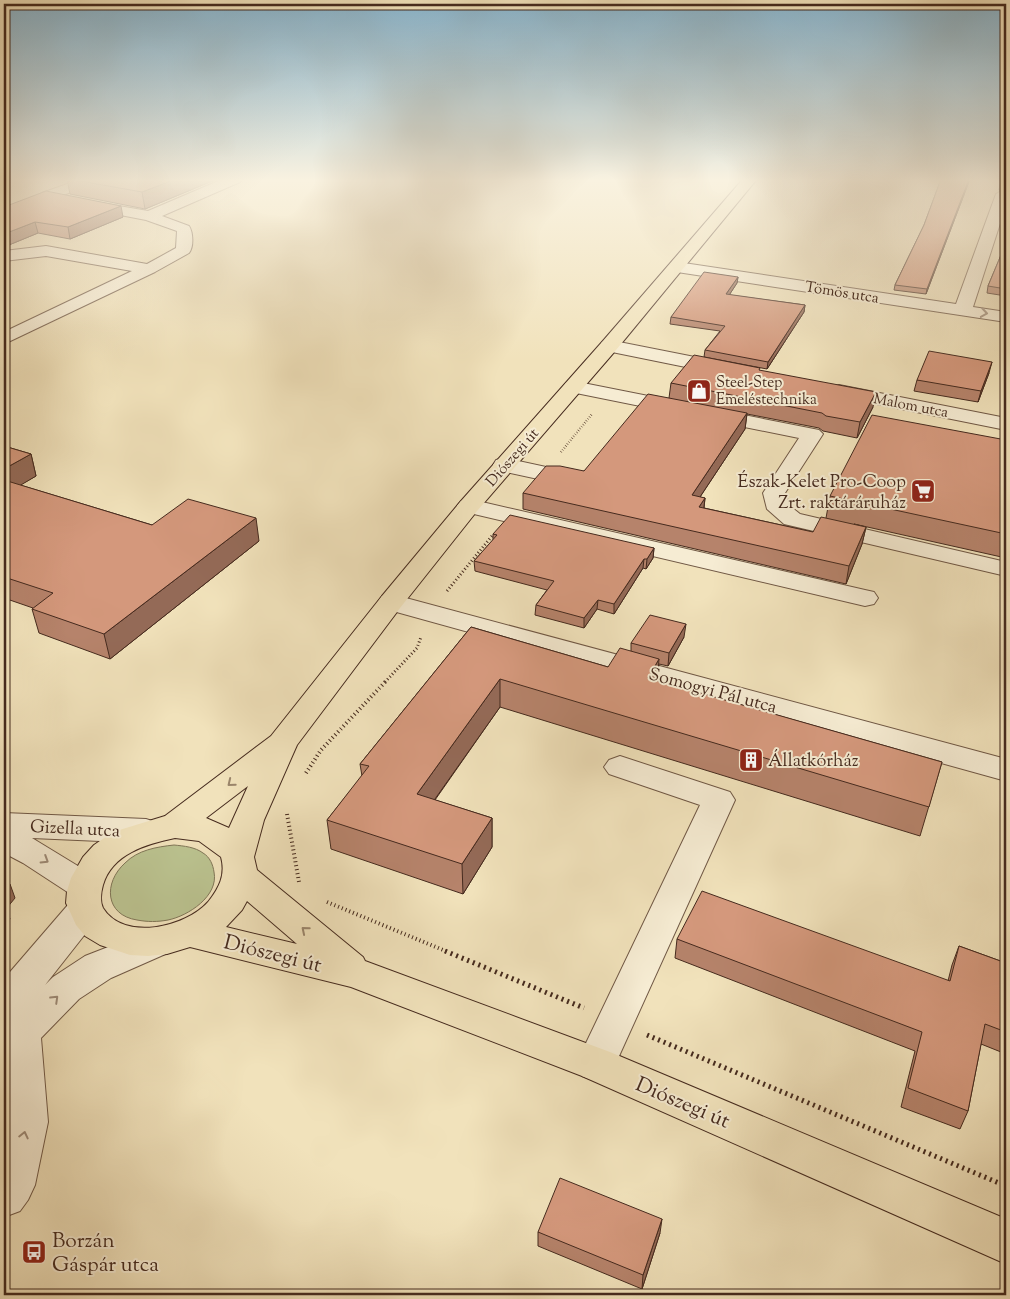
<svg xmlns="http://www.w3.org/2000/svg" width="1010" height="1299" font-family="'Sorts Mill Goudy',serif">
<style>
.green{fill:#bbc390;stroke:#807657}
.lines{fill:none;stroke-linecap:round;stroke-linejoin:round}
.minor-casing{stroke:#705845;stroke-width:2}
.major-casing{stroke:#452a1e;stroke-width:2}
.path-far3{stroke:#452a1e;stroke-width:2.5;stroke-dasharray:0.5 2;stroke-linecap:butt}
.path-far2{stroke:#452a1e;stroke-width:3;stroke-dasharray:1 2.5;stroke-linecap:butt}
.path-far1{stroke:#452a1e;stroke-width:4;stroke-dasharray:1 3;stroke-linecap:butt}
.path{stroke:#452a1e;stroke-width:5;stroke-dasharray:2 4;stroke-linecap:butt}
.minor{fill:#f6ecd3;fill-rule:evenodd}
.major{fill:#f1e2bb;fill-rule:evenodd}
.wall{fill:#b6836b;stroke:#452a1e}
.shaded-wall{fill:#946a57;stroke:#452a1e}
.building{fill:#d4987c;stroke:#452a1e}
.oneway{stroke:#9e8b78}
.oneway2{stroke:#9b866c}
.labels{text-anchor:middle;stroke-width:4;stroke-linejoin:round;paint-order:stroke}
.far-street-label{font-size:15px;fill:#452a1e;stroke:#f6ecd3}
.far-poi-label{font-size:15px;fill:#452a1e;stroke:#f6ecd3;text-anchor:start}
.poi-label{font-size:18px;fill:#452a1e;stroke:#f6ecd3;text-anchor:end}
.street-label{font-size:18px;fill:#452a1e;stroke:#f6ecd3}
.near-street-label{font-size:21px;fill:#452a1e;stroke:#f6ecd3}
.near-poi-label{font-size:21px;fill:#452a1e;stroke:#f6ecd3;text-anchor:start}
</style>
<rect width="100%" height="100%" fill="#f1e2bb"/>
<filter id="stains"><feTurbulence type="fractalNoise" baseFrequency=".004" numOctaves="4"/><feColorMatrix values="0 0 0 0 .2 0 0 0 0 .09 0 0 0 0 .02 0 0 0 .5 -.17"/></filter>
<radialGradient id="worn" r=".72"><stop offset=".6" stop-color="#630" stop-opacity="0"/><stop offset="1" stop-color="#630" stop-opacity=".3"/></radialGradient>
<path class="green" d="M174,845C184,846 195,847 203,853C210,857 213,865 214,872C219,896 188,916 168,920C157,922 148,922 137,920C105,915 103,883 125,863C138,850 156,847 174,845Z"/>
<g class="lines">
<defs>
<path id="minor" d="M81,179H101L99,182L52,199L47,200L40,196L42,193Z
M223,179H242L240,182L162,216L189,226C193,232 194,247 189,253L155,272L4,344V332L132,271L46,256L4,261V251L46,246L147,264L176,248L177,231L146,220L79,207L77,204L79,201L84,200L148,211Z
M1003,190L1006,191V205L973,307L1006,312V322L677,272L671,270L669,267L671,264L677,262L956,304L996,194Z
M609,340L725,363L732,365L735,369L732,373L725,375L602,350L600,346L602,342Z
M573,381L819,430L823,434L785,493L790,506L800,514L1006,562V576L784,524L767,509L763,493L799,438L566,391L563,387L566,383Z
M839,385L1006,418V430L832,395L829,391L832,387Z
M504,458L560,470L563,475L560,480L552,482L496,470L493,465L496,460Z
M469,499L865,590L874,592L878,598L874,604L865,606L461,511L457,506L461,501Z
M391,594L1006,759V781L382,608L378,602L382,596Z
M620,756L730,792L735,800L610,1076L596,1081L582,1076L576,1064L700,805L609,774L604,767L609,760Z
M4,813L146,819L158,823L162,831L158,839L146,843L32,838L96,877L101,886L96,895L90,897L97,899L103,909L97,919L45,985L53,977L85,956L157,928L170,932L175,942L170,952L111,978L79,999L41,1038L48,1122L35,1185L28,1200L20,1211L4,1217V1132L6,1122L4,1024L8,1019L4,1021V979L73,899L79,897L72,895L23,863L4,853Z"/>
<path id="major" d="M743,179H757L616,350L477,511L400,608L297,745L264,820L254,857L257,870L363,957L365,961L610,1052L1006,1219V1264L582,1076L351,987L190,947L167,954L148,956L130,955L100,945L85,936L76,925L66,903L67,891L71,878L83,857L94,845L113,832L165,816L271,736L382,596L461,501L602,342ZM248,786L229,828L206,818ZM175,838L199,841L221,857C226,875 219,888 208,902C186,927 124,942 103,908C100,902 101,892 103,885C112,854 146,844 175,838ZM247,901L297,944L226,927L242,910Z"/>
</defs>
<use href="#minor" class="minor-casing"/>
<use href="#major" class="major-casing"/>
<path class="path-far3" d="M561,452L592,414"/>
<path class="path-far2" d="M447,591L492,536
M385,682L417,648L421,637"/>
<path class="path-far1" d="M306,773L321,750L387,680
M287,814L299,882
M327,902L448,952"/>
<path class="path" d="M445,951L584,1008
M647,1035L1006,1186"/>
<use href="#minor" class="minor"/>
<use href="#major" class="major"/>
</g>
<path class="wall" d="M67,179H217L145,209L70,194Z
M941,179H970L926,294L894,290L895,285L924,225Z
M1001,179H1006V189L1004,188L999,190Z
M4,207L123,217L70,239L38,233L4,247Z
M1006,243V296L987,293L988,286Z
M738,277L737,283L729,295L805,305L804,312L767,369L704,357L705,350L720,331L670,324L671,317Z
M760,371L873,407L857,438L823,431L819,428L747,414L745,429L700,497L705,498L704,508L813,532L826,518L830,496L1006,440V558L854,524L866,527L862,544L846,584L523,509V493L584,471L669,398L671,383Z
M989,373L978,402L914,391L917,380Z
M4,446L31,454L36,476L20,485L152,525L259,541L110,659L39,633L32,609L33,608L4,598Z
M493,534L654,548L653,558L646,569L643,568L614,614L597,609L584,628L535,615L536,605L547,590L475,571L474,561L493,540Z
M471,627L608,667L631,651V643L684,637L668,666L659,664L657,681L942,762L920,836L500,707L435,800L492,818V847L463,894L331,849L327,820L362,776L360,764Z
M677,939L948,981L952,965L959,946L1006,963V1054L981,1044L968,1111L960,1129L901,1107L915,1051L675,958Z
M538,1232L660,1233L642,1289L538,1246Z"/>
<path class="shaded-wall" d="M176,179H217L145,209L142,192Z
M969,179H970L926,294L927,289Z
M1005,183L1004,188L999,190L1000,184Z
M121,206L123,217L70,239L68,227Z
M35,222L38,233L4,247V234Z
M738,277L737,283L726,300V294Z
M805,305L804,312L767,369L768,362Z
M992,362L989,373L978,402L981,391Z
M876,392L873,407L857,438L860,422Z
M747,413L745,429L690,512L692,495Z
M31,454L36,476L4,495V469Z
M705,498L703,515L699,507Z
M256,518L259,541L110,659L104,634Z
M866,527L862,544L846,584L849,566Z
M654,548L653,558L646,569L647,559Z
M644,559L643,568L614,614V604Z
M598,600L597,609L584,628V618Z
M686,624L684,637L668,666L669,653Z
M659,659L657,686L648,678Z
M500,679V707L418,823L417,794Z
M492,818V847L463,894L462,864Z
M10,884L15,898L6,909L10,919L4,926V891Z
M662,1219L660,1233L642,1289L643,1275Z"/>
<path class="building" d="M69,179H176L142,192Z
M941,179H969L927,289L895,285L924,225Z
M1001,179H1006V183H1005L1000,184Z
M46,191L121,206L68,227L35,222L4,234V207Z
M1006,243V289L988,286Z
M704,272L738,277L726,294L805,305L768,362L705,350L725,326L671,317Z
M929,351L992,362L981,391L917,380Z
M694,355L760,368L759,370L876,392L860,422L826,416L822,413L671,383Z
M648,394L747,413L692,495L705,498L699,507L813,532L821,517L866,527L849,566L523,493L546,466H560L584,471Z
M872,415L1006,440V534L830,496Z
M4,446L31,454L4,469Z
M4,480L152,525L188,499L256,518L104,634L32,609L53,593L4,577Z
M510,515L654,548L647,559H644L614,604L598,600L584,618L536,605L554,581L474,561L497,535L493,534Z
M650,615L686,624L669,653L631,643Z
M471,627L608,667L620,648L659,659L648,678L942,762L929,807L500,679L417,794L492,818L462,864L327,820L369,766L360,764Z
M4,882L10,884L4,891Z
M702,891L950,981L959,946L1006,963V1032L985,1024L968,1111L908,1088L922,1032L677,939Z
M560,1178L662,1219L643,1275L538,1232Z"/>
<defs><path id="oneway-chevron" d="M-2-3.5L2.5 0L-2 3.5" fill="none" stroke-width="1.6" stroke-linecap="round" stroke-linejoin="round" transform="scale(1.25)"/></defs>
<g class="oneway">
<use href="#oneway-chevron" transform="translate(984 313) rotate(9)"/>
<use href="#oneway-chevron" transform="translate(45 860) rotate(32)"/>
<use href="#oneway-chevron" transform="translate(55 999) rotate(-44)"/>
<use href="#oneway-chevron" transform="translate(24 1135) rotate(-77)"/>
</g>
<g class="oneway2">
<use href="#oneway-chevron" transform="translate(231 783) rotate(141)"/>
<use href="#oneway-chevron" transform="translate(305 930) rotate(-140)"/>
</g>
<linearGradient id="sky" x2="0" y2="1"><stop stop-color="#89b8d3"/><stop offset="0.5" stop-color="#f9f2e0"/><stop offset="1" stop-color="#f9f2e0" stop-opacity="0"/></linearGradient>
<rect width="1010" height="361" fill="url(#sky)"/>
<defs>
<symbol id="shop-square" viewBox="-11 -11 22 22"><rect x="-9" y="-9" width="18" height="18" rx="4" fill="#8f2418" stroke="#f6ecd3"/><path d="M-5-2.5h2.3a2.7 3.5 0 0 1 5.4 0H5L5.5 6h-11ZM-1.5-2.5h3a1.5 2.3 0 0 0-3 0Z" fill="#fff"/></symbol>
<symbol id="supermarket-square" viewBox="-11 -11 22 22"><rect x="-9" y="-9" width="18" height="18" rx="4" fill="#8f2418" stroke="#f6ecd3"/><path d="M-6-5.5h2.5l.6 2H6L4.5 2H-2.5L-4.4-4H-6ZM-1.5 3.2a1.3 1.3 0 1 0 .1 0ZM3 3.2a1.3 1.3 0 1 0 .1 0Z" fill="#fff"/></symbol>
<symbol id="building-square" viewBox="-11 -11 22 22"><rect x="-9" y="-9" width="18" height="18" rx="4" fill="#8f2418" stroke="#f6ecd3"/><path d="M-4-6H4V6H1V3H-1V6H-4ZM-2.5-4.3h1.7v1.8h-1.7ZM.8-4.3h1.7v1.8H.8ZM-2.5-1h1.7V.8h-1.7ZM.8-1h1.7V.8H.8Z" fill="#fff"/></symbol>
<symbol id="bus-square" viewBox="-11 -11 22 22"><rect x="-9" y="-9" width="18" height="18" rx="4" fill="#8f2418" stroke="#f6ecd3"/><path d="M-5-6H5V4H4V6H2V4H-2V6H-4V4H-5ZM-3.5-4V0h7V-4ZM-3.5 1.2v1.5H-2V1.2ZM2 1.2v1.5H3.5V1.2Z" fill="#fff"/></symbol>
</defs>
<g fill-rule="evenodd">
<use href="#shop-square" x="685" y="377" width="28" height="28"/>
<use href="#supermarket-square" x="909" y="477" width="28" height="28"/>
<use href="#building-square" x="737" y="746" width="28" height="28"/>
<use href="#bus-square" x="20" y="1238" width="28" height="28"/>
</g>
<g class="labels">
<g class="far-street-label">
<text transform="translate(842 292) rotate(9)" y="5">Tömös utca</text>
<text transform="translate(911 405) rotate(11)" y="5">Malom utca</text>
<text transform="translate(512 457) rotate(-49)" y="5">Diószegi út</text>
</g>
<g class="far-poi-label">
<text x="716" y="387">Steel-Step<tspan x="716" dy="17">Emeléstechnika</tspan></text>
</g>
<g class="poi-label">
<text x="906" y="487">Észak-Kelet Pro-Coop<tspan x="906" dy="21">Zrt. raktáráruház</tspan></text>
<text x="768" y="766" text-anchor="start">Állatkórház</text>
</g>
<g class="street-label">
<text transform="translate(713 690) rotate(15)" y="6">Somogyi Pál utca</text>
<text transform="translate(75 828) rotate(3)" y="6">Gizella utca</text>
</g>
<g class="near-street-label">
<text transform="translate(273 953) rotate(14)" y="7">Diószegi út</text>
<text transform="translate(683 1102) rotate(23)" y="7">Diószegi út</text>
</g>
<g class="near-poi-label">
<text x="52" y="1247">Borzán<tspan x="52" dy="24">Gáspár utca</tspan></text>
</g>
</g>
<rect width="1010" height="1299" fill="none" stroke="#f1e2bb" stroke-width="20"/>
<rect x="5" y="5" width="1000" height="1289" fill="none" stroke="#452a1e" stroke-width="2.5"/>
<rect x="10" y="10" width="990" height="1279" fill="none" stroke="#452a1e"/>
<rect width="100%" height="100%" filter="url(#stains)"/>
<rect width="100%" height="100%" fill="url(#worn)"/>
</svg>
